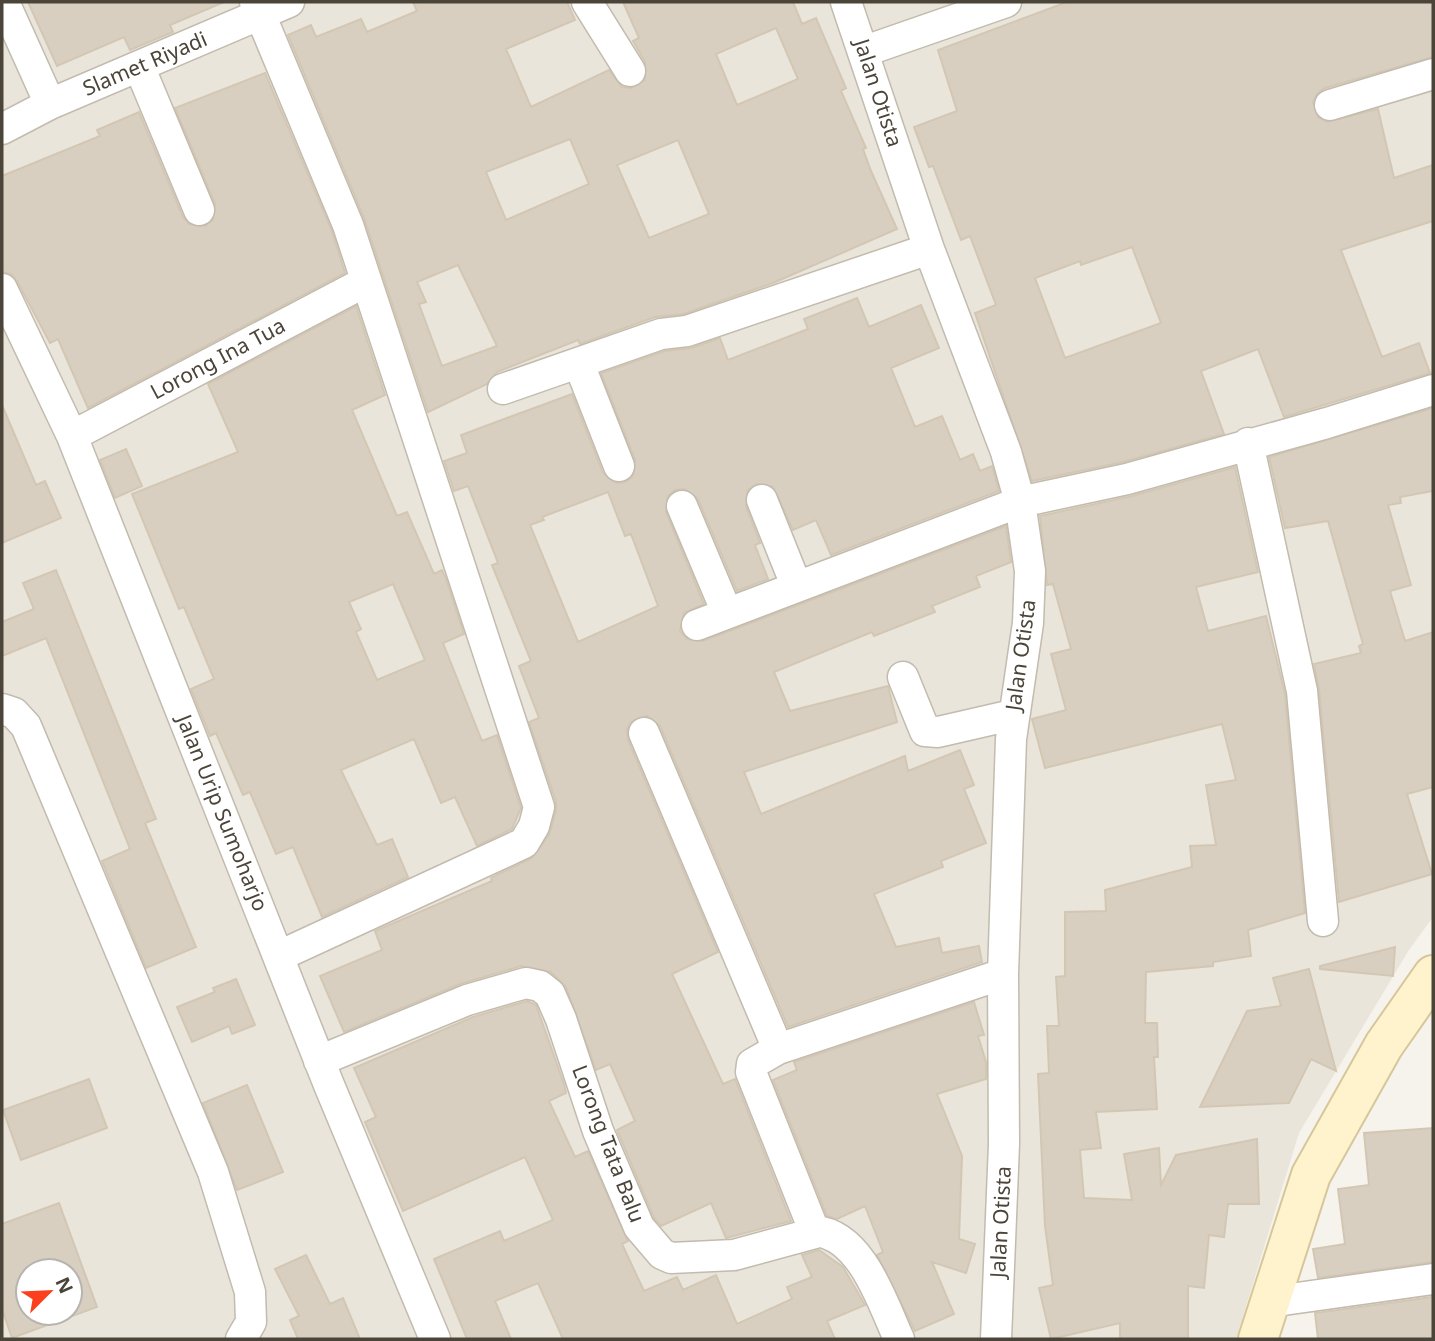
<svg xmlns="http://www.w3.org/2000/svg" width="1435" height="1341" font-family="'Noto Sans',sans-serif">
<style>
.residential{fill:#eae5da;fill-rule:evenodd}
.building{fill:#d8cfc1;stroke:#d3c7b4;stroke-width:2;fill-rule:evenodd}
.lines{fill:none;stroke-linecap:round;stroke-linejoin:round}
.street-casing{stroke:#c2bbae;stroke-width:33}
.secondary-casing{stroke:#d6c79b;stroke-width:42}
.street{stroke:#fff;stroke-width:30}
.secondary{stroke:#fff3cd;stroke-width:38}
.labels{text-anchor:middle;stroke-width:5;stroke-linejoin:round;paint-order:stroke}
.street-label{font-size:21px;fill:#4b4439;stroke:#fff}
</style>
<rect width="100%" height="100%" fill="#f6f3ec"/>
<path class="residential" d="M2,2H1433V917L1409,950L1299,1133L1236,1339H2ZM28,1271H70V1313H28Z"/>
<path class="building" d="M28,2H224L170,25L173,32L130,50L124,37L57,66Z
M413,2H567L575,20L506,49L531,107L609,70L622,87L631,88L645,80V62L633,41L639,38L623,2H793L802,24L816,18L846,88L841,91L866,148L863,149L871,171L897,229L773,283L683,314L655,317L580,344L578,340L497,372L487,384L428,412L364,218L288,35L311,25L316,37L361,19L367,32L417,11ZM776,28L798,79L737,105L716,54ZM570,139L589,184L506,220L486,172ZM678,140L709,214L649,238L617,165ZM458,265L497,346L442,366L419,304L426,302L417,282Z
M1067,2H1433V57L1325,88L1317,94L1313,102L1318,117L1327,122L1378,109L1394,178L1433,165V221L1341,250L1382,357L1419,343L1430,373L1284,417L1258,349L1201,371L1224,434L1123,462L1032,481L975,313L996,305L970,236L961,240L933,166L929,167L914,127L957,111L938,50ZM1132,247L1161,323L1065,358L1035,278L1080,261L1081,265Z
M265,73L332,231L345,273L88,408L58,339L50,343L17,281L11,274L2,272V176L100,136L97,130L139,112L183,217L189,224L205,226L213,220L215,204L175,108Z
M857,298L869,327L921,305L939,348L891,368L915,427L942,416L960,460L973,454L980,471L992,466L999,491L831,555L816,520L793,530L773,487L756,484L748,490L746,506L760,543L755,545L768,579L737,591L698,499L685,489L675,490L668,496L666,512L704,604L684,613L680,631L687,639L703,641L1006,526L1011,562L976,576L980,587L932,606L935,612L874,636L872,632L774,672L790,711L888,686L897,722L744,772L761,814L905,756L908,771L960,750L974,785L964,789L986,843L941,861L943,867L874,894L896,947L939,938L942,953L979,946L982,962L788,1027L660,726L647,716L631,722L627,730L628,740L718,952L672,974L723,1084L735,1079L791,1221L726,1238L711,1203L661,1226L654,1218L617,1130L635,1121L610,1064L596,1070L566,987L551,972L521,966L460,984L344,1032L320,976L382,950L375,931L492,881L491,878L532,858L549,835L556,811V802L529,722L539,718L519,666L531,661L492,565L498,563L468,486L454,491L444,461L467,453L461,435L572,394L603,473L616,483L625,482L633,476L635,460L601,373L665,351L692,348L720,338L728,360L808,329L804,319ZM608,492L625,536L631,534L658,606L578,642L530,525L544,520L542,517Z
M356,306L385,395L352,410L397,516L407,512L434,574L442,570L446,579L464,634L443,643L482,741L497,735L521,808L512,829L477,846L455,797L441,803L414,739L341,770L377,845L392,839L408,877L322,917L293,847L276,854L250,792L243,795L216,733L210,736L191,689L214,679L184,607L179,609L132,494L238,452L208,384ZM393,584L425,660L377,680L356,632L361,629L349,602Z
M2,405L36,485L45,481L61,518L2,543Z
M1433,408V491L1400,497L1401,503L1388,505L1411,585L1390,591L1405,641L1433,632V787L1407,794L1432,874L1339,902L1319,689L1314,664L1361,653L1359,646L1363,644L1328,521L1285,528L1269,457Z
M126,449L142,486L115,498L100,460Z
M1235,467L1258,572L1196,587L1208,631L1266,616L1285,694L1305,913L1248,930L1251,956L1213,962V966L1146,972L1145,1023H1157L1158,1057H1154L1157,1109L1096,1112L1101,1148L1080,1150L1084,1198L1132,1200L1124,1154L1159,1148L1161,1185L1176,1155L1257,1139L1259,1204H1228L1224,1237L1209,1235L1204,1288L1188,1286V1338L1120,1339V1323L1051,1339L1039,1288L1053,1285L1045,1226L1038,1074L1049,1073L1047,1026H1059L1056,977L1065,976V912L1106,911L1105,890L1192,867L1190,846L1216,845L1206,785L1236,780L1222,724L1045,768L1032,719L1066,710L1051,654L1071,649L1053,584L1047,585L1040,516L1132,496Z
M56,570L156,819L145,823L196,947L146,968L102,861L130,849L46,638L2,656V622L34,609L23,583Z
M1395,947L1393,976L1320,969V966Z
M1309,969L1336,1071L1311,1059L1289,1103L1200,1107L1247,1011L1281,1006L1273,978Z
M236,979L255,1025L232,1034L229,1026L192,1042L177,1007L215,992L213,988Z
M527,1001L536,1005L564,1084L566,1093L549,1101L575,1157L588,1151L628,1241L622,1244L644,1291L677,1277L683,1290L716,1275L737,1324L792,1299L787,1287L812,1277L802,1255L819,1250L843,1267L865,1305L827,1321L835,1339H563L538,1283L495,1301L511,1339H467L434,1259L500,1231L504,1241L553,1220L525,1157L403,1211L365,1122L376,1117L354,1068L473,1017Z
M974,1002L984,1035L978,1036L986,1062V1079L937,1094L962,1156L959,1239L975,1244L966,1273L932,1262L954,1314L915,1331L877,1255L883,1252L865,1206L837,1219L827,1216L773,1080L797,1070L794,1062Z
M89,1079L107,1128L21,1160L3,1110Z
M247,1085L283,1172L237,1190L203,1103Z
M1433,1128V1262L1318,1278L1313,1249L1345,1244L1338,1189L1369,1185L1364,1133Z
M59,1203L97,1307L12,1338L2,1309V1224ZM28,1271H70V1313H28Z
M306,1255L330,1304L343,1298L360,1339H298L290,1320L299,1316L275,1269Z
M1433,1297V1339H1318L1315,1313Z"/>
<g class="lines">
<defs>
<path id="street" d="M4,2L50,104
M255,2L348,225L539,807L534,826L524,843L279,956
M587,2L630,71
M846,2L929,249L1006,452L1020,502L1030,571L1028,623L1011,739L1003,974L1004,1144L996,1339
M865,51L1006,2
M139,66L199,210
M1330,105L1433,74
M2,129L50,104L289,2
M2,289L72,436L329,1085L435,1339
M579,364L619,466
M503,389L661,334L687,331L929,249
M72,436L365,282
M1248,443L1302,691L1323,921
M762,500L796,585
M682,506L727,613
M697,625L1020,502L1127,479L1327,423L1433,390
M903,677L925,731L938,732L1012,715
M2,709L14,713L26,726L213,1172L250,1292L251,1322L241,1339
M644,733L778,1049L1003,974
M319,1061L467,1000L526,983L540,986L550,994L561,1019L598,1131L639,1227L662,1254L671,1258L734,1255L815,1233L751,1072L752,1064L778,1049
M816,1231C862,1236 882,1302 899,1339
M1269,1302L1433,1279"/>
<path id="secondary" d="M1258,1339L1311,1175L1384,1045L1433,975"/>
</defs>
<use href="#street" class="street-casing"/>
<use href="#secondary" class="secondary-casing"/>
<use href="#street" class="street"/>
<use href="#secondary" class="secondary"/>
</g>
<g class="labels">
<g class="street-label">
<text transform="translate(145 64) rotate(-23)" y="7">Slamet Riyadi</text>
<text transform="translate(878 93) rotate(72)" y="7">Jalan Otista</text>
<text transform="translate(218 359) rotate(-28)" y="7">Lorong Ina Tua</text>
<text transform="translate(1021 655) rotate(-82)" y="7">Jalan Otista</text>
<text transform="translate(222 813) rotate(68)" y="7">Jalan Urip Sumoharjo</text>
<text transform="translate(608 1144) rotate(69)" y="7">Lorong Tata Balu</text>
<text transform="translate(1001 1222) rotate(-87)" y="7">Jalan Otista</text>
</g>
</g>
<rect width="1435" height="1341" fill="none" stroke="#4b4439" stroke-width="7"/>
<g transform="translate(49 1292) rotate(66)"><circle r="33" fill="#ffffff" stroke="#b7b4b0" stroke-width="2"/>
<path d="M0-5L12 26L0 18L-12 26Z" fill="#fc3f1d"/>
<text y="-10" font-size="19" font-weight="bold" text-anchor="middle" fill="#4b4439">N</text>
</g>
</svg>
